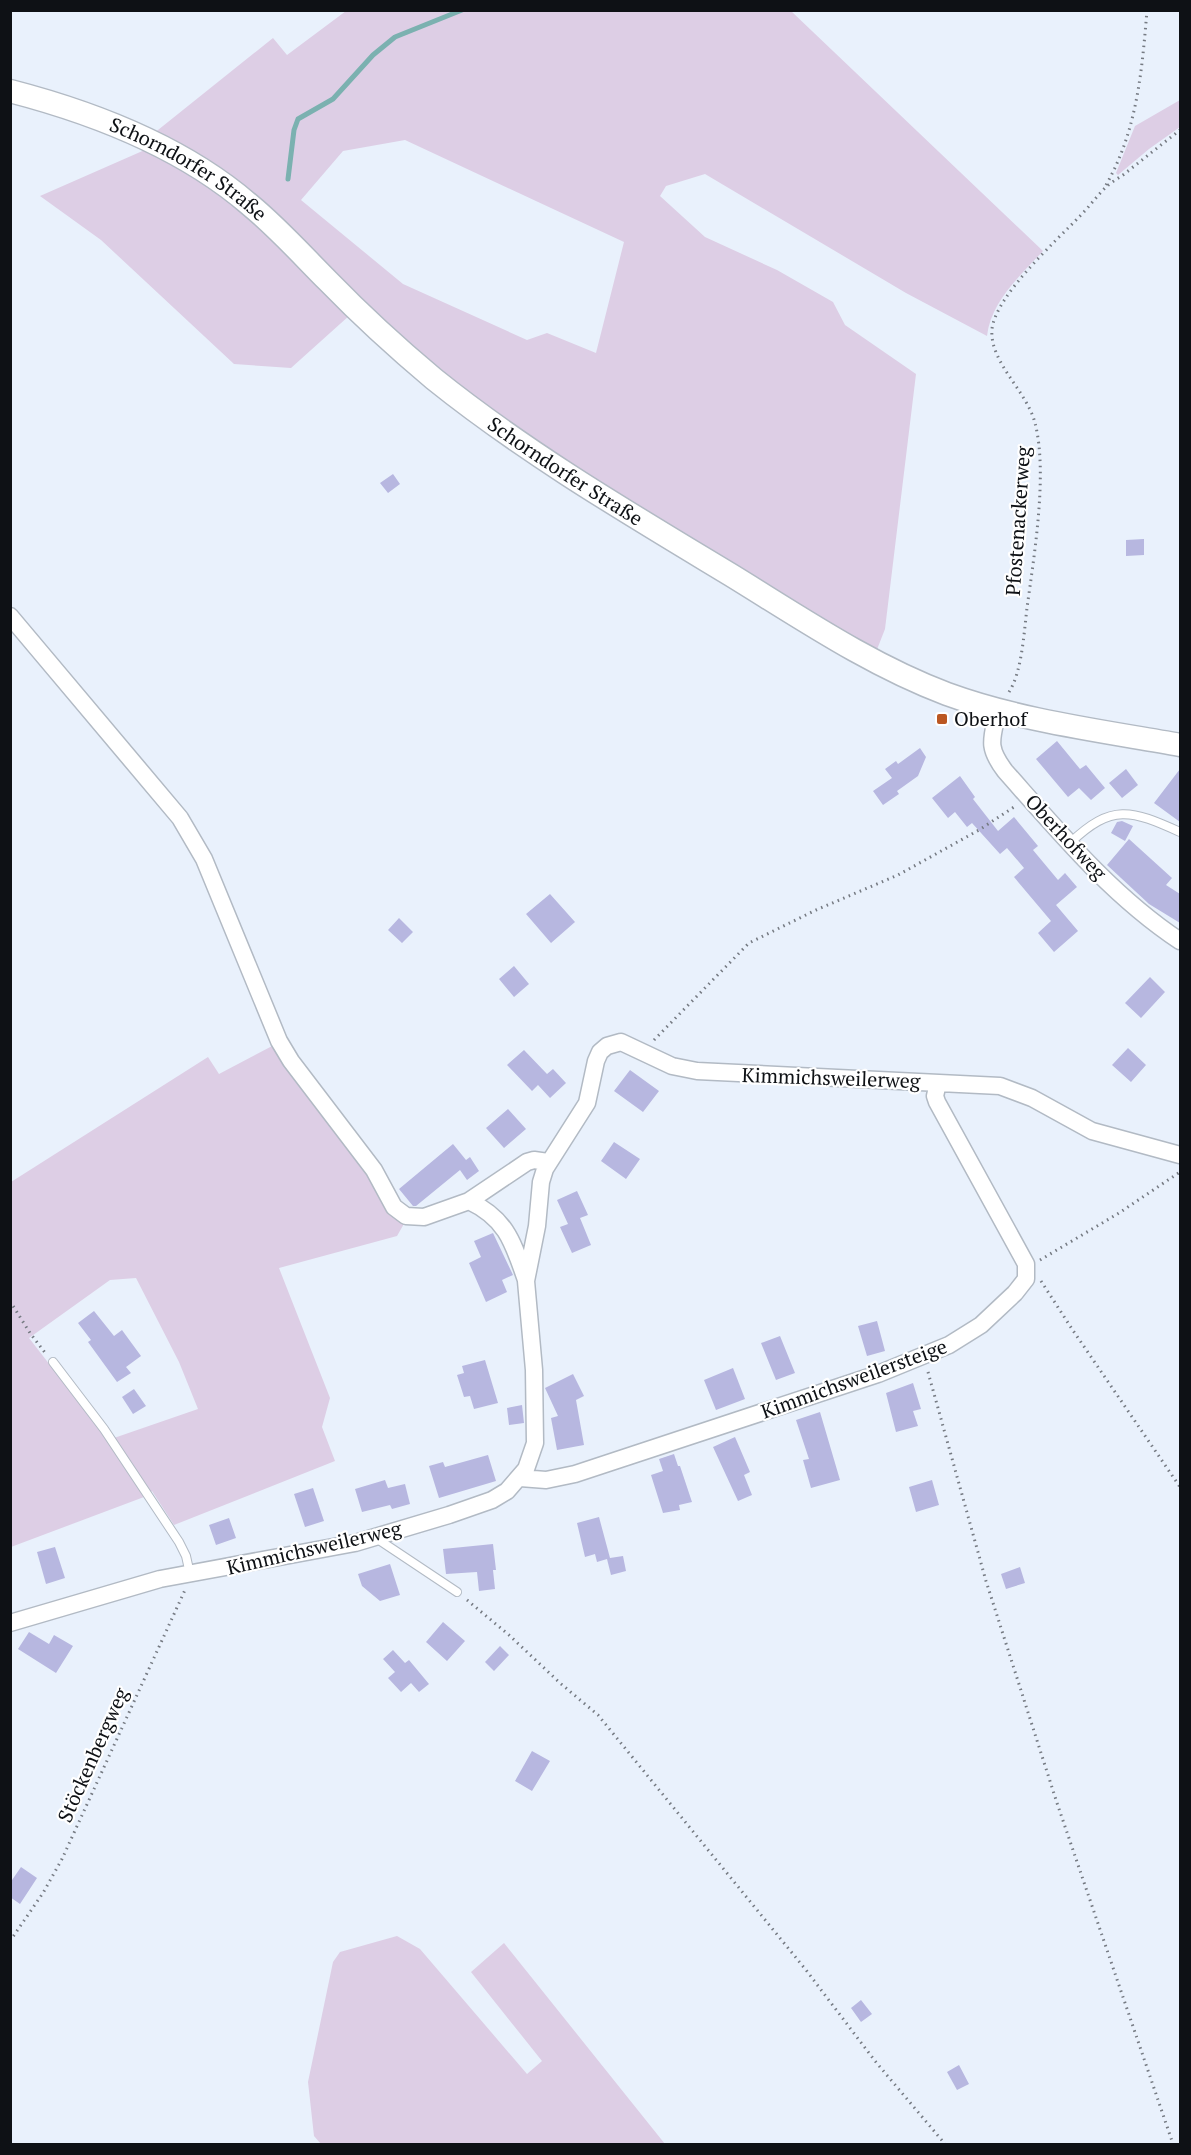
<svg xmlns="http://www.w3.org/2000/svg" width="1191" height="2155" font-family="'PT Serif',serif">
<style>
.green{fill:#ddcee5;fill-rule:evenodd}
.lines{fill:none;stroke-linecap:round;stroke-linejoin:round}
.stream{stroke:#7bb1b0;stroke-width:5}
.building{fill:#b7b7e0}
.service-casing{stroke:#b2bac4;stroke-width:10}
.minor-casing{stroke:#b2bac4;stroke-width:19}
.secondary-casing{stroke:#b2bac4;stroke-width:25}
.path{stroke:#757a82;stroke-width:3;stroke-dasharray:1.5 4.5;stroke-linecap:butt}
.service{stroke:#fff;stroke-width:8}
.minor{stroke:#fff;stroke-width:16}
.secondary{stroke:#fff;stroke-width:22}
.poi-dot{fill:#bb5722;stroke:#fff;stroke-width:2}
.labels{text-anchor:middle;stroke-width:4.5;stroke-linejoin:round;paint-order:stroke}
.street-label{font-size:20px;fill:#0e1115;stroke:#fff}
.poi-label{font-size:20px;fill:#0e1115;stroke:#fff;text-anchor:start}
</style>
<rect width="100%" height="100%" fill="#e9f1fc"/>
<path class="green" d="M346,11H791L1043,251C1020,276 991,301 987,336L906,293L705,174L666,186L660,196L705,237L777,270L833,302L845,325L916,374L885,629L876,652L643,512L466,393L153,134L273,38L287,55ZM405,140L624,242L596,353L547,333L527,340L403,284L301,200L343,151Z
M1180,100V127L1149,149L1118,175L1116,173L1135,126Z
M147,149L177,165L242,210L350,315L291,368L234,364L101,240L40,196Z
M276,1044L405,1222L397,1236L279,1268L330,1398L322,1427L335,1461L174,1525L152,1491L144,1497L11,1547V1182L208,1057L219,1074ZM136,1278L179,1362L198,1409L114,1438L85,1410L29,1338L110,1280Z
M397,1936L420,1949L527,2074L542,2061L471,1972L504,1943L665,2144H321L314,2136L308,2082L333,1962L340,1952Z"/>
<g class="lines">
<path class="stream" d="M288,179L294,130L298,119L333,99L373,55L395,37L462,10"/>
</g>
<path class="building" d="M393,474L400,484L388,493L380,483Z
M1144,539V555L1126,556V540Z
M1057,741L1080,769L1086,765L1105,788L1091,800L1079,788L1068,797L1036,759Z
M920,748L926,757L918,776L897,791L899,794L883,805L873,791L892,778L885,769L896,761L898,764Z
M1126,769L1138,785L1122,798L1109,783Z
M1180,769V822L1154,803Z
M960,776L975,797L973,799L998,831L1014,817L1038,846L1033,850L1058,880L1065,873L1077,887L1056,905L1078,931L1054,952L1038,933L1051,921L1014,877L1024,868L1007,848L1000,854L972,823L967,827L955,812L948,818L932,798Z
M1122,821L1133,826L1125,841L1111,833L1117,822Z
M1129,839L1172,878L1166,885L1180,894V923L1149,904L1107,865Z
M550,894L575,922L551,943L526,914Z
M399,918L413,932L402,943L388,930Z
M514,966L529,984L514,997L499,979Z
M1150,977L1165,992L1141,1018L1125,1003Z
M1128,1048L1146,1065L1131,1082L1112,1065Z
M524,1050L547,1074L553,1069L566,1083L550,1098L538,1085L532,1091L507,1065Z
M630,1070L659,1091L643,1112L614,1091Z
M508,1109L526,1129L504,1148L486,1128Z
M614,1142L640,1159L626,1179L601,1161Z
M453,1144L466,1160L470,1157L479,1171L467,1180L460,1170L416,1206H413L399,1189Z
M577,1191L588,1215L580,1218L591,1245L572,1253L560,1227L568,1224L557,1200Z
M493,1233L513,1275L502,1280L507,1292L486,1302L469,1263L481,1257L474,1241Z
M94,1311L114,1336L122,1330L141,1356L126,1367L131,1373L117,1382L88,1342L91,1340L78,1323Z
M877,1321L885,1351L867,1356L858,1326Z
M780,1336L795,1373L776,1380L761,1343Z
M485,1360L498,1403L474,1409L470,1396L464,1397L457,1375L464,1373L462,1366Z
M733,1368L745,1399L716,1410L704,1380Z
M573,1374L584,1396L576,1400L584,1445L557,1450L551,1418L558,1416L545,1388Z
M913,1383L921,1409L913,1411L918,1426L896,1432L886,1393Z
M134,1389L146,1406L133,1414L122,1397Z
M522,1405L524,1423L509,1425L507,1408Z
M820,1412L840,1480L811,1488L803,1460L809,1459L796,1420Z
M735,1437L750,1472L744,1475L752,1495L738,1501L713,1447Z
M674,1454L678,1466H680L692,1502L679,1505L680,1510L663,1513L651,1475L663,1471L659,1459Z
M488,1455L496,1481L439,1498L429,1466L443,1462L445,1467Z
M385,1480L388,1488L405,1484L410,1504L392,1509L390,1505L362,1512L355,1489Z
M932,1480L939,1505L916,1512L909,1487Z
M313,1488L324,1521L305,1527L294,1494Z
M599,1517L610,1558L623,1556L626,1571L611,1575L607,1559L597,1562L595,1554L585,1557L577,1523Z
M229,1518L236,1538L216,1545L209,1525Z
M493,1544L496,1570H493L495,1589L479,1591L477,1572L446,1574L443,1549Z
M55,1547L65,1578L46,1584L37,1552Z
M390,1564L400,1595L380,1601L362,1586L358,1574Z
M1020,1567L1025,1583L1006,1589L1001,1574Z
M443,1622L465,1641L447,1661L426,1642Z
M29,1632L49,1644L54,1635L73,1646L56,1673L18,1649Z
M500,1646L509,1655L494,1671L485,1662Z
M393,1650L405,1663L409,1660L429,1684L419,1692L411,1683L401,1692L388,1678L395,1672L383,1659Z
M532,1751L550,1761L532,1791L515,1781Z
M21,1867L37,1878L20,1904L10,1897V1883Z
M861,2000L872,2014L861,2022L851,2008Z
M959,2065L969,2084L957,2090L947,2072Z"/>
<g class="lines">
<defs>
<path id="service" d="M1070,843C1112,803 1131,810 1180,832
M53,1362L104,1429L179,1542L186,1556L190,1574
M376,1538L457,1592"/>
<path id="minor" d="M10,616L180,818L204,859L279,1041L291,1061L374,1170L394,1207L406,1216L424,1217L469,1201L527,1162L534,1160L548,1162
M998,710C992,739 986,746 1005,771C1059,832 1112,896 1180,941
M469,1201C507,1219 513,1243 526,1280
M520,1478L546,1480L575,1474L878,1374L949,1345L981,1325L1015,1293L1026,1279V1264L937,1102L935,1096L938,1083
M10,1623L160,1579L355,1543L449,1515L492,1500L507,1491L526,1469L535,1443L534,1370L526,1281L537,1226L541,1182L545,1169L587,1103L596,1061L600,1052L607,1046L621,1042L672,1066L697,1071L1000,1086L1032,1098L1092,1131L1180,1155"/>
<g id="secondary">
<path id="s1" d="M10,91C95,113 183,147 250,205C278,228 303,256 328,281C362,316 397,348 434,379C526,453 630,514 731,575C801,618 870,665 947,694C1021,721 1102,731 1180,745"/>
</g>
</defs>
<use href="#service" class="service-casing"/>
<use href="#minor" class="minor-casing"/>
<use href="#secondary" class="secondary-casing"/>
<path class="path" d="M1106,185C1137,131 1142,71 1147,10
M1009,692C1022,672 1024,632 1027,608C1034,556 1048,473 1035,423C1027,391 989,362 992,329C996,295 1056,241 1080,216C1089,207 1096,197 1105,188C1110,183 1117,179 1123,175C1142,160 1161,145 1180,130
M654,1040L749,943L816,910L898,875L979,830L1014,807
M1040,1260L1119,1213L1180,1172
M1041,1281L1072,1329L1180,1487
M10,1301L30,1333L46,1354
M928,1372L986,1581L1057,1803L1173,2144
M467,1600L509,1635L560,1683L598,1715L806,1970L875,2061L945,2144
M10,1941L43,1893L62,1859L185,1590"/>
<use href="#service" class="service"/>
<use href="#minor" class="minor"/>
<use href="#secondary" class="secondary"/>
</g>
<rect class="poi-dot" x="936" y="713" width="12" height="12" rx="3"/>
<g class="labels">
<g class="street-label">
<text dy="7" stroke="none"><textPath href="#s1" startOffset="196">Schorndorfer Straße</textPath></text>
<text dy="7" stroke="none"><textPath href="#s1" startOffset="682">Schorndorfer Straße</textPath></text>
<text transform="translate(1018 521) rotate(-86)" y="7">Pfostenackerweg</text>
<text transform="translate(1066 837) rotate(47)" y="7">Oberhofweg</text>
<text transform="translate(831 1078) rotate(2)" y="7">Kimmichsweilerweg</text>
<text transform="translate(854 1379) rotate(-20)" y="7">Kimmichsweilersteige</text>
<text transform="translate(314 1548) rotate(-13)" y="7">Kimmichsweilerweg</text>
<text transform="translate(93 1755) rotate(-66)" y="7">Stöckenbergweg</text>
</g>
<g class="poi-label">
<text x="954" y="726">Oberhof</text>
</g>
</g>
<rect width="1191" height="2155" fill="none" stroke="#0e1115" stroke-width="24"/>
</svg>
